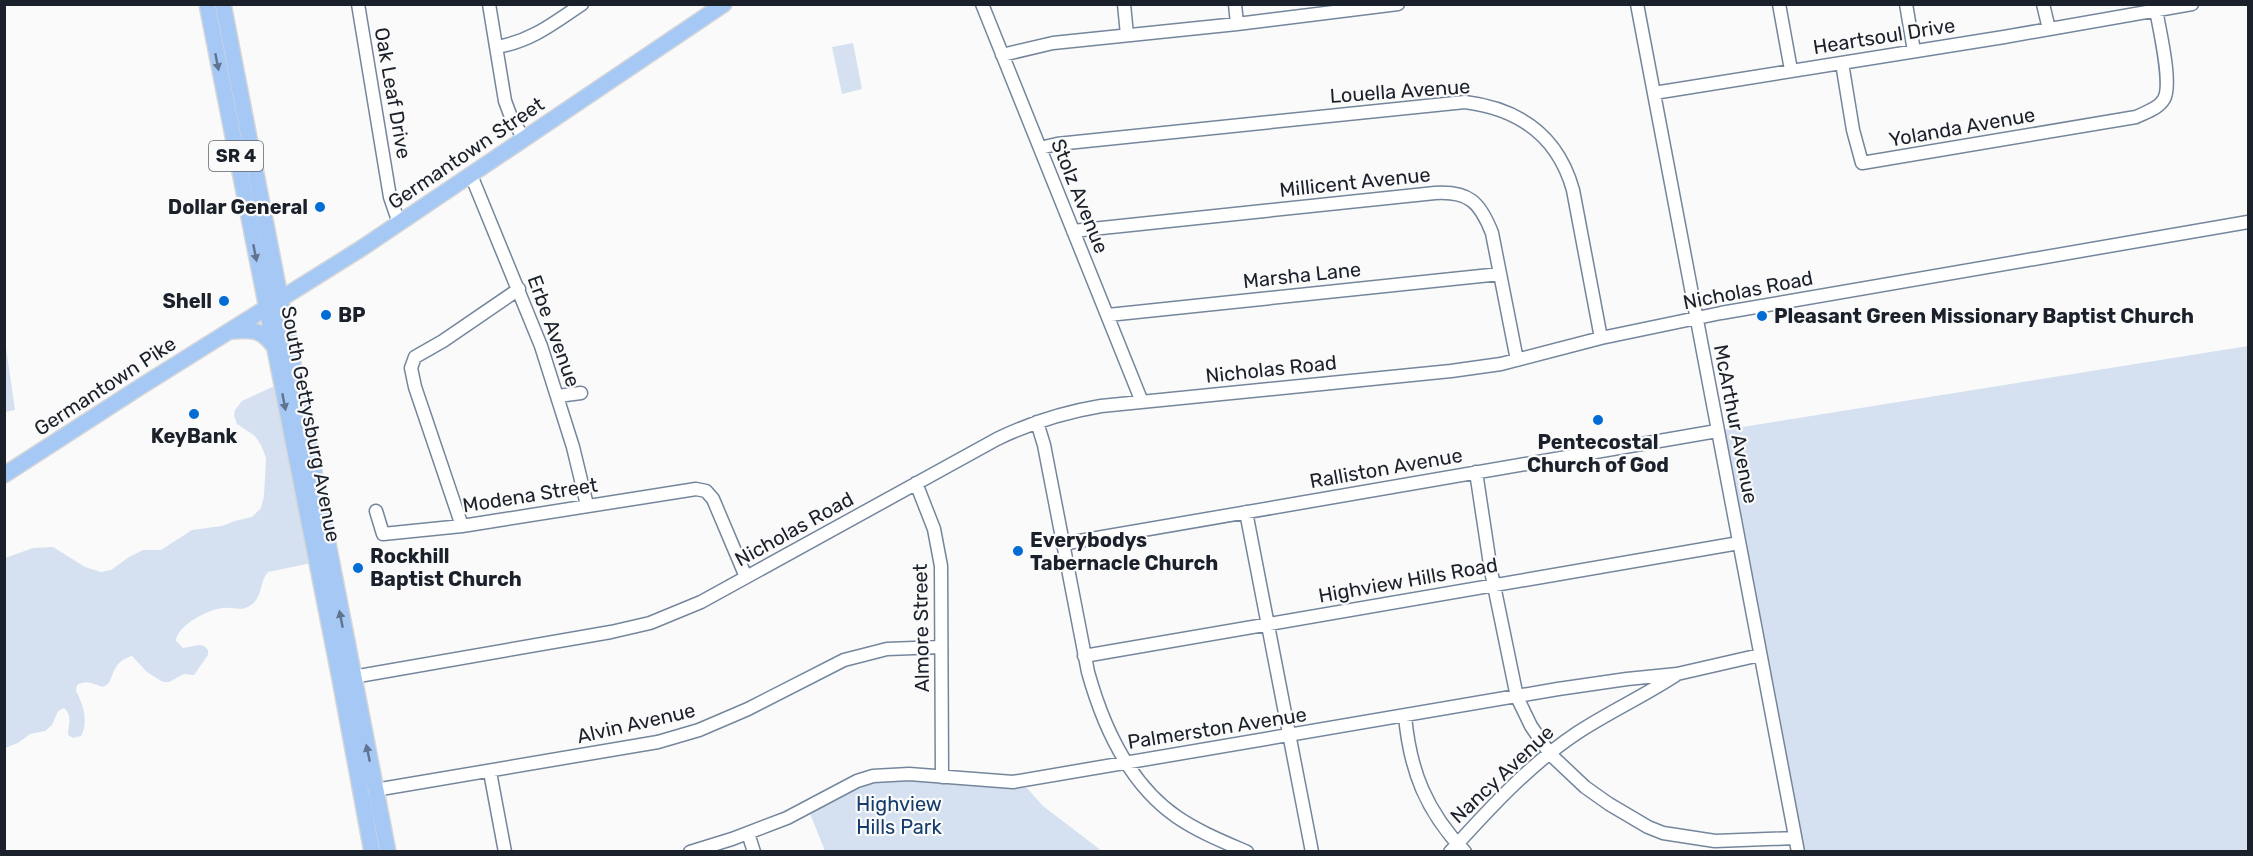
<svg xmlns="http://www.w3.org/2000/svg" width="2253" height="856" font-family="Rubik,sans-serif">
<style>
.green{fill:#d5e1f0}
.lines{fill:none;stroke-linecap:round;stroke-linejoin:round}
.minor-casing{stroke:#75869c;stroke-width:15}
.major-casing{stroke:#d6d7d9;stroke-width:18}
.minor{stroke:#fff;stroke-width:12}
.major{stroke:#a6c8f4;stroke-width:15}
.oneway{fill:#60748f}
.poi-dot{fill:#006cd4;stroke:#fafafa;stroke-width:2}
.labels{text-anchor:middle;stroke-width:4.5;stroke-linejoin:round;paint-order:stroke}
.shield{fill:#fafafa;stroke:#5e6268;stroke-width:1.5}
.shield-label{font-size:18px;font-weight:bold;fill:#1b212a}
.street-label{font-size:20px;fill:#1b212a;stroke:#fafafa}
.poi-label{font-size:20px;font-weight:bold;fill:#1b212a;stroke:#fafafa;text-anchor:start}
.park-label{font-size:20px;fill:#143c6d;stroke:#fafafa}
</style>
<rect width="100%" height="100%" fill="#fafafa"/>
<path class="green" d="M853,43L862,89L842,94L832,47Z
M5,341L15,410L5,412H4Z
M2248,346V851H1798L1717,431Z
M281,383L316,562L268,572C259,582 263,597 251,605C242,612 233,607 224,608C210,608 176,626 176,641L183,648L199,645L204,646L208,650V655L194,675L184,674L169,682H163L147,672L132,656C116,661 115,669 109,683L103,687C93,684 87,679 77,685L76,691C83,704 89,722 81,736L73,738L68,735C68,724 73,716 64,708L58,711L52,725L45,731L30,734L18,743L5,748V558L33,548L53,547L85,567L101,572L111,570L129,557L143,550H161L192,530L222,526L235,521L252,517L261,508L264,496L266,458L261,445L255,436L237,424L234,416L235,410L242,401Z
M907,778L1027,788L1043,806L1102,851H825L809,811L867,782Z"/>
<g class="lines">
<defs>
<path id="minor" d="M358,4L390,197L399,223
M489,4L505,101L511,117L524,139
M982,4L1142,402
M1124,4L1127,35
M1235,4L1237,24
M1637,4L1798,852
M1779,4L1791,70
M1906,4L1914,51
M2043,4L2049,29
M496,47C530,42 554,23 582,4
M1002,55L1053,43L1237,24L1398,4
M1842,63L1853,130L1862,163L2136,117C2146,112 2158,109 2164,99C2173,83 2158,24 2155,4
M1654,93L2004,37L2192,4
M1040,148L1057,144L1465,102C1520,109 1558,136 1573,190L1601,338
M471,175L541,346L573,447L587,505
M1073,231L1435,193C1469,191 1480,202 1492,233L1517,360
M1108,315L1500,274
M558,396L581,393
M1037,422L1044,445L1088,672C1103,726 1129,784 1177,817C1199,832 1224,842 1247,852
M1476,472L1491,571L1517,697L1531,726L1550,754L1585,787L1609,804L1648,827L1663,833L1715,841L1795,838
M916,483L934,529L941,566L942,777
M376,511L383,534L462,526L696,489L706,491L713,499L746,577
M1246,512L1312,852
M462,526L415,387L411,368L415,357L443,341L519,289
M1062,544L1717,431
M1084,656L1739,543
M347,678L611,632L650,623L701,602L997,439C1030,423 1065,412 1101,406L1451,371L1501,364L1601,338L1721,313L2248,222
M1405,716C1410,771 1426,811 1465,852
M490,772L505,852
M369,791L658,742L699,730L748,709L844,660L887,649L941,647
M748,833L754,852
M690,852L732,839L787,818L857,781L873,776L909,774L1013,782L1558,689L1627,679L1677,674L1760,655
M1450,852C1488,810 1529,765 1577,733C1609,712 1644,696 1676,675"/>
<path id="major" d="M207,4L340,679L372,852
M223,4L388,852
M231,331C251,330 260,328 273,345
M4,475L140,387L362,248L724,4"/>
</defs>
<use href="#minor" class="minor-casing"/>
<use href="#major" class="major-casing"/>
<use href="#minor" class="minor"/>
<use href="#major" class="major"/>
</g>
<defs><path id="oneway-solid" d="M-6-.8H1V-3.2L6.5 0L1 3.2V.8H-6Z" transform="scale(1.5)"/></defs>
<g class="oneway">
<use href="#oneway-solid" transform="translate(217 62) rotate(79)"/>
<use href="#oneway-solid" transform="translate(255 253) rotate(79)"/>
<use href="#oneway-solid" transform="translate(284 402) rotate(79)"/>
<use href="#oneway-solid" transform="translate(341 619) rotate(-101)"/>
<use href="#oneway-solid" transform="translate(368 753) rotate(-102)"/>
</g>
<g class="poi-dot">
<circle cx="320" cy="207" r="6"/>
<circle cx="224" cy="301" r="6"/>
<circle cx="326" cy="315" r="6"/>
<circle cx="1762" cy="316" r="6"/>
<circle cx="194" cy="414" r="6"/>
<circle cx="1598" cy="420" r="6"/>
<circle cx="1018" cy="551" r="6"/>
<circle cx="358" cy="568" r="6"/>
</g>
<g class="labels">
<rect class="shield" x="209" y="141" width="54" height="30" rx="4.5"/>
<g class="shield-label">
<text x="236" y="162">SR 4</text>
</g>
<g class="street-label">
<text transform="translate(1884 36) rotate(-9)" y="7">Heartsoul Drive</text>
<text transform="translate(1400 91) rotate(-4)" y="7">Louella Avenue</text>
<text transform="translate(393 93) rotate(80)" y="7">Oak Leaf Drive</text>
<text transform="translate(1962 127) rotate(-10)" y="7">Yolanda Avenue</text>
<text transform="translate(466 153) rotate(-34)" y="7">Germantown Street</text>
<text transform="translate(1355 182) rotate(-6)" y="7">Millicent Avenue</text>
<text transform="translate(1080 196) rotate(68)" y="7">Stolz Avenue</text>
<text transform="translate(1302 275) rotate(-6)" y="7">Marsha Lane</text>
<text transform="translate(1748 290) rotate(-11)" y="7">Nicholas Road</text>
<text transform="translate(554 331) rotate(70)" y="7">Erbe Avenue</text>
<text transform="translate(1271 369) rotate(-6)" y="7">Nicholas Road</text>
<text transform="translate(105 386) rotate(-33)" y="7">Germantown Pike</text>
<text transform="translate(311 424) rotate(79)" y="7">South Gettysburg Avenue</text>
<text transform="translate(1736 424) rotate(79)" y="7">McArthur Avenue</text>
<text transform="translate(1386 468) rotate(-10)" y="7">Ralliston Avenue</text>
<text transform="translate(530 495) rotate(-9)" y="7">Modena Street</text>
<text transform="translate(794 529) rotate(-29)" y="7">Nicholas Road</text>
<text transform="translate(1408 580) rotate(-10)" y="7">Highview Hills Road</text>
<text transform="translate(921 628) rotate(-91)" y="7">Almore Street</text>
<text transform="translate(636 723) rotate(-13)" y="7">Alvin Avenue</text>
<text transform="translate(1217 728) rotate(-9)" y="7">Palmerston Avenue</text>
<text transform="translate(1502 774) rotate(-43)" y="7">Nancy Avenue</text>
</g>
<g class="poi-label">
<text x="308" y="214" text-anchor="end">Dollar General</text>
<text x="212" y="308" text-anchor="end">Shell</text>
<text x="338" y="322">BP</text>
<text x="1774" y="323">Pleasant Green Missionary Baptist Church</text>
<text x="194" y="443" text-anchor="middle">KeyBank</text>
<text x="1598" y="449" text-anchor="middle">Pentecostal<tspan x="1598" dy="23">Church of God</tspan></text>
<text x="1030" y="547">Everybodys<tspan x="1030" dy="23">Tabernacle Church</tspan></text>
<text x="370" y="563">Rockhill<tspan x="370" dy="23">Baptist Church</tspan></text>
</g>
<g class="park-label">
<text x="899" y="811">Highview<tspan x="899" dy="23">Hills Park</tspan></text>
</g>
</g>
<rect width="2253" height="856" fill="none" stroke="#1b212a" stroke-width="12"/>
</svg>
